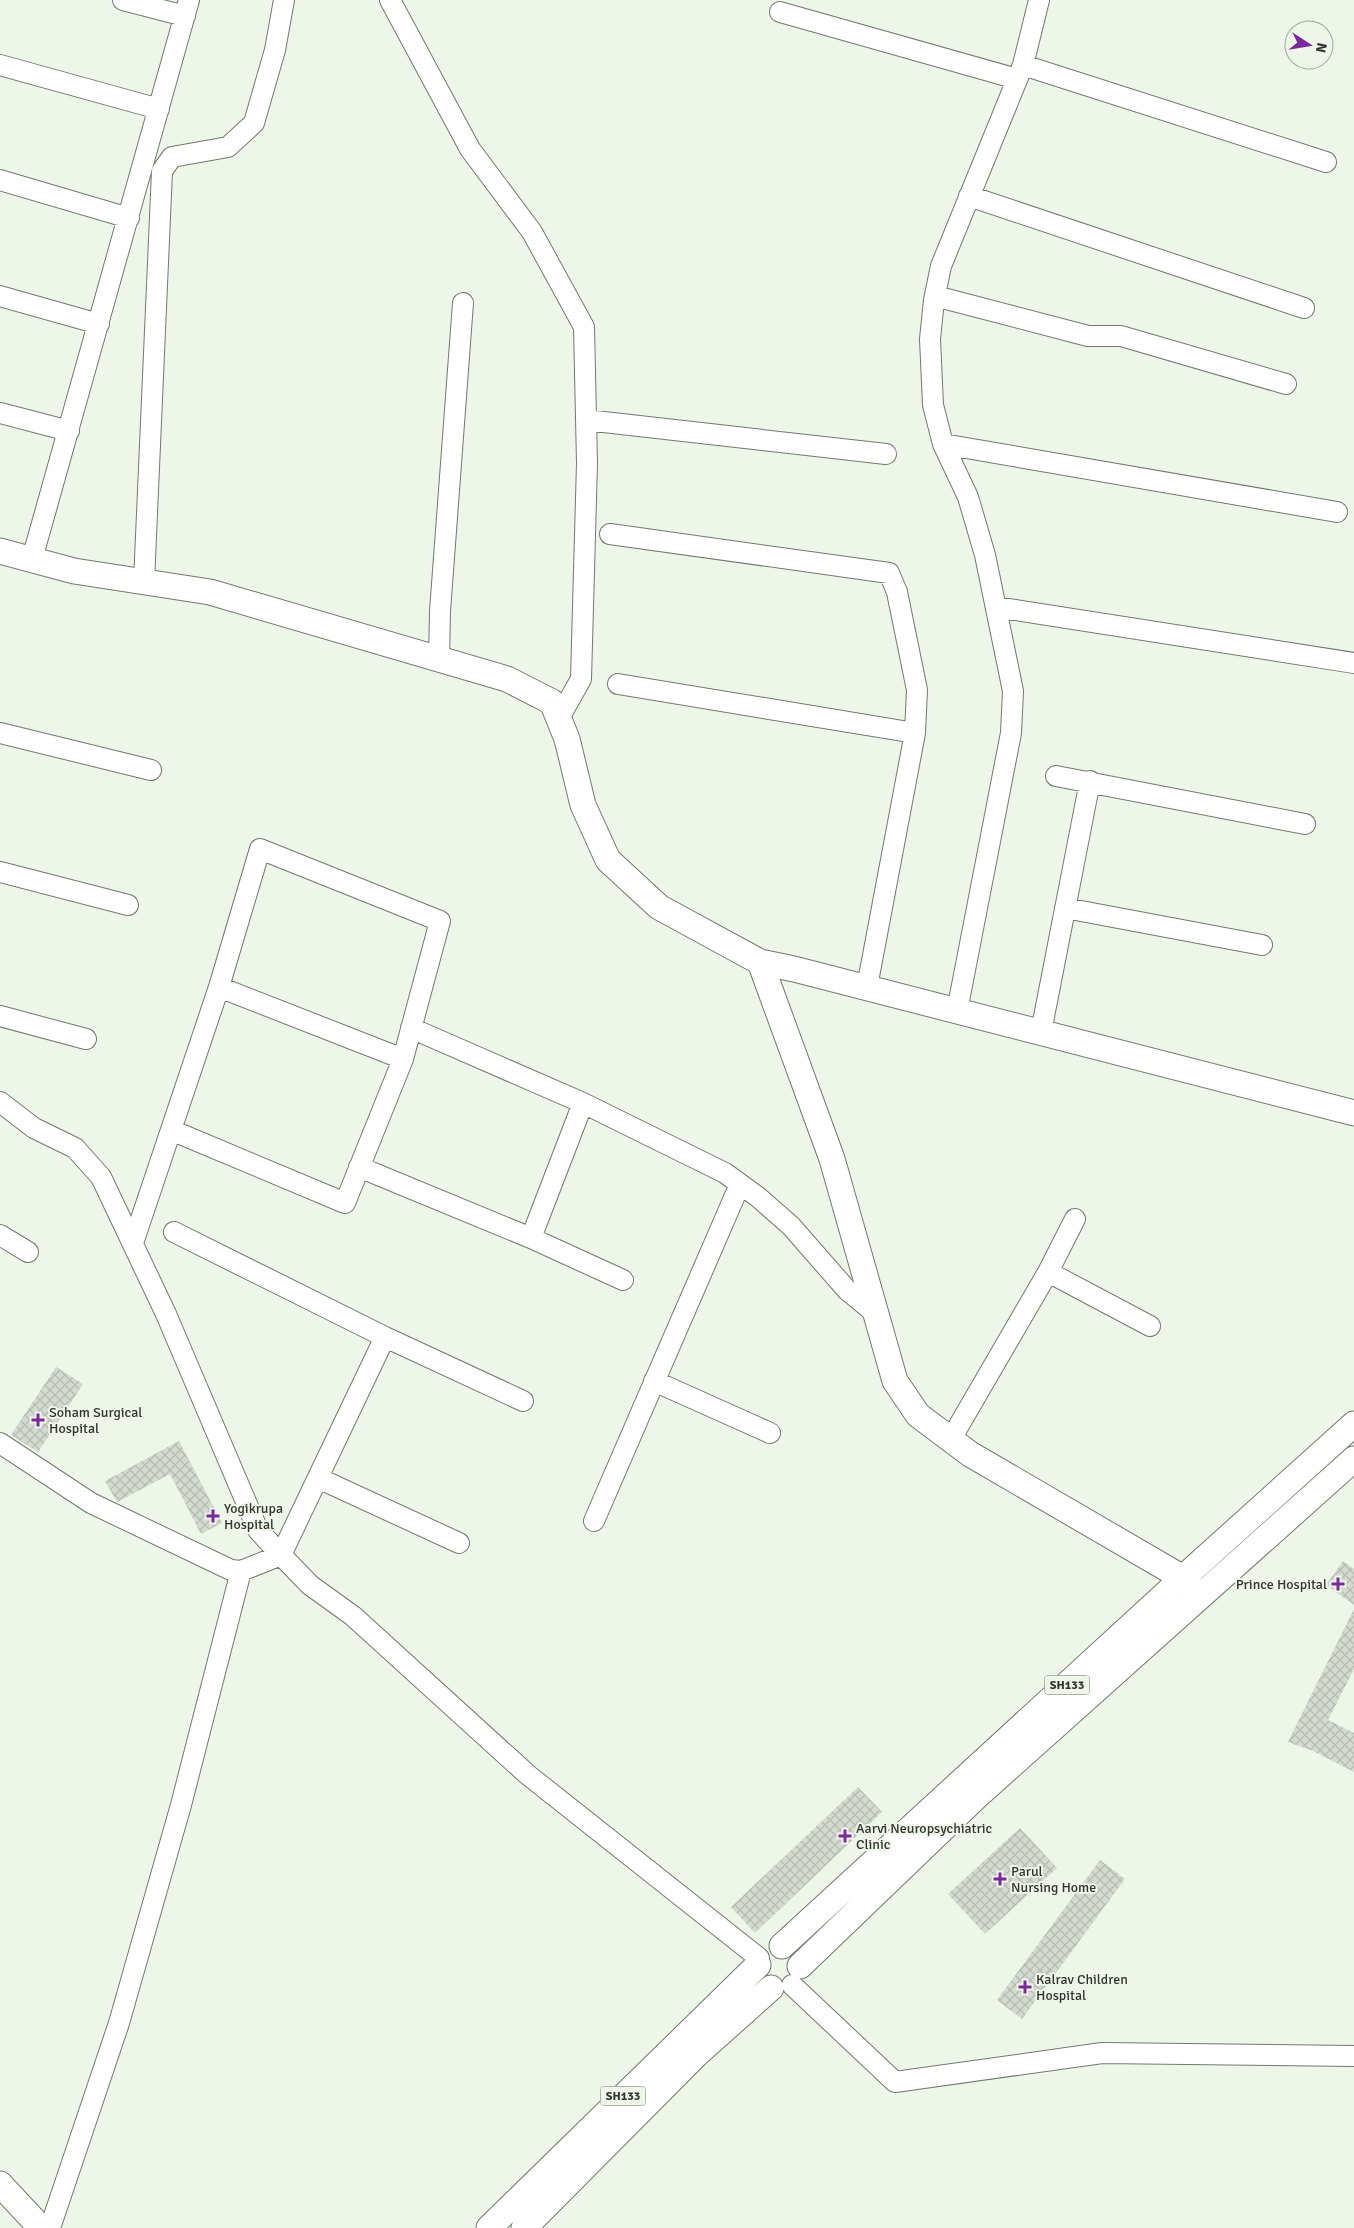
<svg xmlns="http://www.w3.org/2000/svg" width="1354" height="2228" font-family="Signika,sans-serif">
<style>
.building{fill:url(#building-cross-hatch)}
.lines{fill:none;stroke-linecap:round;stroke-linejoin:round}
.minor-casing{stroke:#72796e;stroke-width:22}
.major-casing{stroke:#72796e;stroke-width:27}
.minor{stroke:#fff;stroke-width:20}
.major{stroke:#fff;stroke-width:25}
.poi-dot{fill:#7a2a9b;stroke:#eef5e9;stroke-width:2}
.labels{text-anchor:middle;stroke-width:4;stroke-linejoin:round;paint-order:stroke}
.shield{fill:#eef5e9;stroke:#6a6e68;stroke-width:1}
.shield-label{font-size:12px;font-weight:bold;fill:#313430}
.poi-label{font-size:14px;fill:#313430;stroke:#eef5e9;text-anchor:start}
</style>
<defs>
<pattern id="building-cross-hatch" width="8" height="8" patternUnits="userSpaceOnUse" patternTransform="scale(1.25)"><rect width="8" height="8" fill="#d3dacf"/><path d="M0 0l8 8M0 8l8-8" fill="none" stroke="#b6bcb2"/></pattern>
</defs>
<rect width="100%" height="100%" fill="#eef5e9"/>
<path class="building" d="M56,1367L83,1384L38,1452L11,1435Z
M179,1441L222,1523L201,1534L170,1474L117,1502L105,1481Z
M1343,1561L1354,1569V1605L1326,1585Z
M1354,1609V1669L1328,1720L1354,1733V1772L1313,1751L1288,1742Z
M858,1787L882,1812L755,1933L731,1907Z
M1020,1828L1057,1868L985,1934L948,1894Z
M1100,1860L1125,1879L1022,2019L997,2000Z"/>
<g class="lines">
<defs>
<path id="minor" d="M123,0L185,16
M390,0L470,149L532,232L584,327L587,463L581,679L559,718
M780,12L1017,79
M0,65L159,109
M1023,65L1326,162
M0,180L129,218
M969,196L1304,308
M0,296L99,324
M935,296L1088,336H1121L1286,384
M0,413L69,431
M586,420L886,454
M943,444L1337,512
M610,534L889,573L897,592L917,690L915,733L867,987
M32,559L189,0
M144,582L162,171L172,157L228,147L254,123L275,50L284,0
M996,607L1354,663
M439,659L440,611L463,303
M618,684L915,733
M0,733L151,770
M1056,776L1305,824
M0,872L128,905
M1065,908L1262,945
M219,987L403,1059
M957,1011L1011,733L1013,691L985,555L968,497L943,444L933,405L930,339L934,300L941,266L1023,65L1039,0
M0,1016L86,1039
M411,1028L583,1103L725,1173L758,1197L791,1226L847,1290L875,1313
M1041,1032L1090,781
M0,1102L34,1128L75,1148L101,1177L166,1314L258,1530L281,1555L385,1337
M359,1167L531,1238L623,1280
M174,1232L385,1337L523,1401
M0,1235L28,1252
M531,1238L583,1103
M133,1243L219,987L260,849L440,921L403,1059L345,1203L171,1130
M1048,1272L1150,1326
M654,1381L770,1433
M951,1439L1048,1272L1075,1219
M0,1443L91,1503L231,1570L241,1571L281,1555L310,1585L353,1616L528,1775L759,1958
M318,1478L459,1543
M594,1521L740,1184
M792,1985L895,2082L1102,2053L1354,2056
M50,2228L119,2023L181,1805L241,1571"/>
<path id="major" d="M0,551L74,571L210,592L507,679L552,702L567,739L583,805L608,860L659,907L760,962L832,1159L895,1381L918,1415L970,1454L1183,1578L1199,1596
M760,962L794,969L1354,1113
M782,1946L1183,1578L1354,1424
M800,1966L976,1797L1354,1459
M0,2184L41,2228
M489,2228L758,1965
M524,2228L697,2054L771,1988"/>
</defs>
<use href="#minor" class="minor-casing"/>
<use href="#major" class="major-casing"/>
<use href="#minor" class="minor"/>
<use href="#major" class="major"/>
</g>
<g class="poi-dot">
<path d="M35.5 1412.5h5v5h5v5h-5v5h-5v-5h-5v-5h5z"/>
<path d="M210.5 1508.5h5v5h5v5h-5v5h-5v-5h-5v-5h5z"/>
<path d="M1335.5 1576.5h5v5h5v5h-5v5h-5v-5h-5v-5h5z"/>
<path d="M842.5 1828.5h5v5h5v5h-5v5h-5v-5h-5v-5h5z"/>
<path d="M997.5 1871.5h5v5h5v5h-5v5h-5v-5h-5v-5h5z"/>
<path d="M1022.5 1979.5h5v5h5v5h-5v5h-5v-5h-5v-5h5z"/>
</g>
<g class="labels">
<g class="shield">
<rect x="1044.5" y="1675.5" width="45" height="19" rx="4"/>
<rect x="600.5" y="2086.5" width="45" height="19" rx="4"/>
</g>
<g class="shield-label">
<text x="1067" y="1689">SH133</text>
<text x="623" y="2100">SH133</text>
</g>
<g class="poi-label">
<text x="49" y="1417">Soham Surgical<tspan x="49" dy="16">Hospital</tspan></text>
<text x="224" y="1513">Yogikrupa<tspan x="224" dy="16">Hospital</tspan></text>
<text x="1327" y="1589" text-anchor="end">Prince Hospital</text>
<text x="856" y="1833">Aarvi Neuropsychiatric<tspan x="856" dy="16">Clinic</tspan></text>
<text x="1011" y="1876">Parul<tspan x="1011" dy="16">Nursing Home</tspan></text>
<text x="1036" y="1984">Kalrav Children<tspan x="1036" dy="16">Hospital</tspan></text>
</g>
</g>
<g transform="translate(1309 45) rotate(102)"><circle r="24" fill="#eef5e9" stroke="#a2a89f"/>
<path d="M0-4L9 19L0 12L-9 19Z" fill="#7a2a9b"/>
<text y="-8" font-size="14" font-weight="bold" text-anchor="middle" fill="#313430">N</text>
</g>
</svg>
